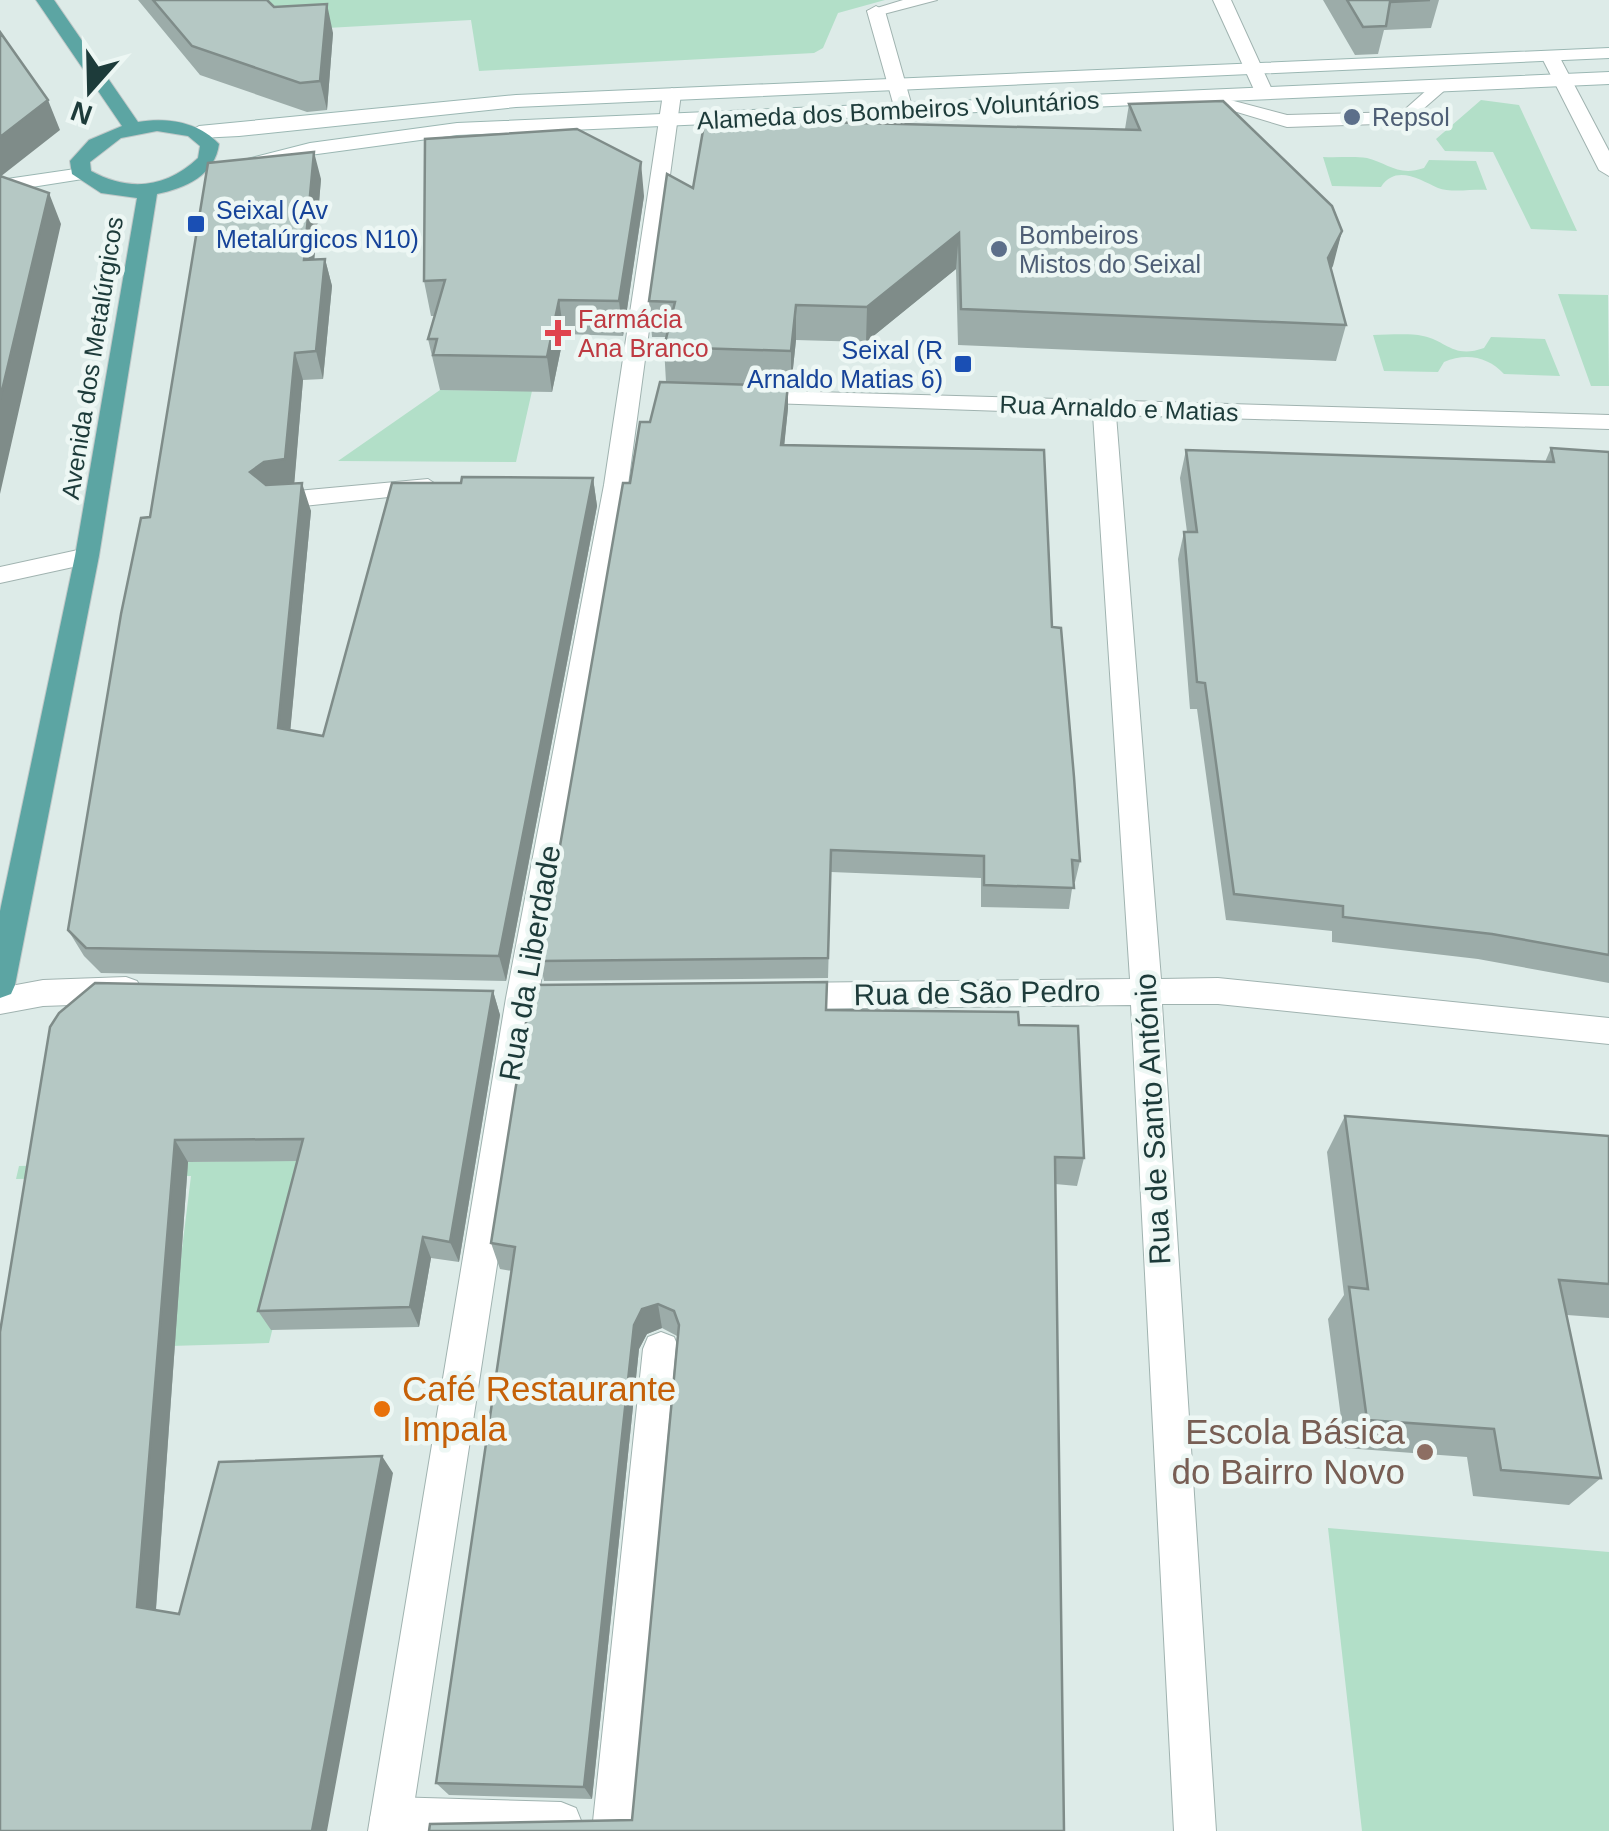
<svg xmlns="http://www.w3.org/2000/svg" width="1609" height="1831" font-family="Helvetica,sans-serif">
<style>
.green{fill:#b2dfc8}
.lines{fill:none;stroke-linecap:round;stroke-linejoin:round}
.lane-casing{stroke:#a0b3b0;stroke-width:2}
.street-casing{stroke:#a0b3b0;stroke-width:2}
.secondary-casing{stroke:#9bb7b3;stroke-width:2}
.primary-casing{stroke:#c0c8c8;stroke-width:2}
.lane{fill:#fff;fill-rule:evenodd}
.street{fill:#fff;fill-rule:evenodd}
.secondary{fill:#fff;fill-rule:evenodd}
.primary{fill:#5ca5a3;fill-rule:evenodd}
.wall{fill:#9caca9}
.shaded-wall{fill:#7f8c89}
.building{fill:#b5c8c4;stroke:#7f8c89;stroke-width:2.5}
.service-dot{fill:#5c6f8a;stroke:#edf7f4;stroke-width:4}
.transit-dot{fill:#1a4fb4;stroke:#edf7f4;stroke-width:4}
.health-dot{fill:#e0444e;stroke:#edf7f4;stroke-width:4}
.food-dot{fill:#e8710a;stroke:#edf7f4;stroke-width:4}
.education-dot{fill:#8d6e63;stroke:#edf7f4;stroke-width:4}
.labels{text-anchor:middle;stroke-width:9;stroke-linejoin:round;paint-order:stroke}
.far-street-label{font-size:25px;fill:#1d3b3a;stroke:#edf7f4}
.far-service-label{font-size:25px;fill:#4e5e75;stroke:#edf7f4;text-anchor:start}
.far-transit-label{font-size:25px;fill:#164399;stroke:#edf7f4;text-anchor:start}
.far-health-label{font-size:25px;fill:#be3a42;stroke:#edf7f4;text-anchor:start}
.street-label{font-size:30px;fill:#1d3b3a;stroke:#edf7f4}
.near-food-label{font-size:35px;fill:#c56008;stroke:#edf7f4;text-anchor:start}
.near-education-label{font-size:35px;fill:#785e54;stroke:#edf7f4;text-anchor:end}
</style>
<rect width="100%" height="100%" fill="#ddebe8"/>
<path class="green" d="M264,0H885L838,13L823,48L814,53L479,71L471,20L291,30Z
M1481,100L1519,105L1577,231L1531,229L1493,152L1445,151L1436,139Z
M1323,157C1337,158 1353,156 1367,158C1388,163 1398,177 1424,168L1429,160L1476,161L1487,190C1473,189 1450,193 1438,188C1420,180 1396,164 1381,187L1332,186Z
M1558,294L1608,295L1609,386H1591Z
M1373,335C1389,335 1408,333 1423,336C1447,341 1453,359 1484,348L1491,337L1545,339L1560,376L1504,374C1489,357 1466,352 1444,362L1438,372L1384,371Z
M440,390L532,391L516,462L338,461Z
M315,1159L269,1343L170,1346L191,1176L16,1179L19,1166Z
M1328,1528L1609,1552V1831H1362Z"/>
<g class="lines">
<defs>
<path id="lane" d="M903,0H937L876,16L867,11Z
M1438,80L1447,86L1445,90L1407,123L1287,127L1187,97L1196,91L1287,115L1402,112Z
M661,1332L674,1337L679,1349L634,1831H592L643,1349L648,1337Z
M391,1797L561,1802L576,1808L582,1823L579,1831H375L370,1818L376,1803Z"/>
<path id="street" d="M1213,0H1231L1274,94L1272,98L1256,94Z
M876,6L885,11L913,110L911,114L895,110L867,11Z
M1544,52L1559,56L1609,151V176L1599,170L1541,56Z
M672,88L681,94L628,485L538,998L410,1831H368L506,998L604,485L663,94Z
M747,390L1609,415V429L1116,415L1161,979L1218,978L1609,1018V1044L1218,1004H1162L1216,1831H1174L1131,1005L787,1009L776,1005L771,996L776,987L787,983L1130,979L1093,414L739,402V392Z
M428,479L440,487L436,492L275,509L263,501L275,493Z
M87,548L99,556L96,562L0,583V567Z
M126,977L137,981L142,990L137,999L126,1003L43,1006L0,1014V988L43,980Z"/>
<path id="secondary" d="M1609,48V58L516,107L239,136L199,138L189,132L199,126L516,95Z
M1609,72V84L457,135L310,155L234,171L224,165L310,143L457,123Z
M82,168L92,174L89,178L0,192V180Z"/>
<path id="primary" d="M36,0H54L138,122C167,117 199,122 219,144C215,175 186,188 157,194L99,556L15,985L11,994L0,998V911L75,556L137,198L101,193L72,174L70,161L89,140L122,126ZM157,131L188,136L200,146L198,158C166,188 129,192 91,171L90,162L121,138Z"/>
</defs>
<use href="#lane" class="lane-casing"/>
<use href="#street" class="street-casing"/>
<use href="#secondary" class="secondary-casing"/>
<use href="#primary" class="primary-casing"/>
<use href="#lane" class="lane"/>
<use href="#street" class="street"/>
<use href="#secondary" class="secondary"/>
<use href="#primary" class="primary"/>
</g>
<path class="wall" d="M138,0H267L274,7L333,33L327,110L307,112L200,75Z
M1323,0H1439L1431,28L1384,30L1378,54L1355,55Z
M1129,104L1342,231L1331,269L1346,325L1336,361L958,345L956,269L866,342L796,340L791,387H788V408L784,445L1052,627L1080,861L1075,882H1073L1069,909L981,907V878L831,872L828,978L544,981L540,961L630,483L650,422L666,382L664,347L666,337H652L649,301L693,188L1125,129Z
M321,179L314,260L325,259L332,286L323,379L303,380L294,483L311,511L290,731L323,736L461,483L593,478L597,506L506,981L101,973L84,956L68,930L150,517Z
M644,196L623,336L564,334L552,392L440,390L428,339L435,316H431L424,281Z
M1551,448L1609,452V983L1478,959L1332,942V931L1226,920L1197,709H1190L1178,559L1184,532H1187L1180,478L1186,450L1545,462Z
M493,991L500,1015L459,1262L431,1258L419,1327L271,1330L258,1311L298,1161L188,1162L156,1610L179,1614L393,1473L0,1831L50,1027Z
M827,1010L1019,1025L1084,1158L1077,1186L1055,1184L632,1820L677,1336L662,1328L647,1334L639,1349L592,1799L449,1795L436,1783L512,1271L500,1269L491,1243Z
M1345,1116L1609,1136V1318L1567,1315L1601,1478L1569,1505L1473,1496L1467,1457L1345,1448L1328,1319L1344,1295L1327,1152Z"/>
<path class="shaded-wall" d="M327,4L333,33L327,110L320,81Z
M48,100L60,130L0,177V137Z
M314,152L321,179L312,288L304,260Z
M641,162L644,196L623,336L619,301Z
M49,193L61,224L0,494V399Z
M1342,231L1333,266L1318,293L1328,258Z
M959,233L956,269L866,342L867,307Z
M325,259L332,286L323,379L316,351Z
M559,300L564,334L552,392L547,357Z
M796,305V340L791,387V351Z
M295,353L303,380L294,487L273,490L250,472L264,462Z
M788,386V408L782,468L781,445Z
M593,478L597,506L506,981L499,956Z
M302,483L311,511L288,755L278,728Z
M493,991L500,1015L459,1262L450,1242Z
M175,1140L188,1162L155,1621L137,1607Z
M423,1237L431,1258L419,1327L410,1307Z
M658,1304L662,1328L647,1334L639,1349L592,1799L584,1787L634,1325L642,1309Z
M382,1456L393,1473L327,1831H312Z"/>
<path class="building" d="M153,0H267L274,7L327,4L320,81L300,83L192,46Z
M1347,0H1430L1390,2L1386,26L1363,27Z
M0,32L48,100L0,137Z
M1223,101L1332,206L1342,231L1328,258L1346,325L961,309L959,233L867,307L796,305L791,351L664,347L675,302L649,301L667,174L693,188L705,119L1140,130L1129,104Z
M577,129L641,162L619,301L559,300L547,357L433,355L437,339H428L445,280L424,281L425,139Z
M314,152L304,260L325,259L316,351L295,353L285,459L264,462L250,472L266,485L302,483L278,728L323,736L392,483H461L462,477L593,478L499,956L86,948L68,930L121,614L141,518L150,517L208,163Z
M0,176L49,193L0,399Z
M660,382L788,386L781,445L1044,450L1052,627L1061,628L1074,777L1080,861L1072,860L1074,888L984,885V856L831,850L828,958L540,961L623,483H630L640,422H650Z
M1551,448L1609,452V955L1492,934L1343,917V906L1234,894L1205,683L1197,682L1184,532H1197L1186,450L1554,462Z
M827,982L826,1010L1018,1012L1019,1025L1078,1026L1084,1158L1055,1157L1064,1831H429L430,1824L632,1820L679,1325L674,1311L658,1304L642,1309L634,1325L584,1787L436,1783L515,1247L491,1243L532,985Z
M95,983L493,991L450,1242L423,1237L410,1307L258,1311L303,1139L175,1140L137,1607L179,1614L219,1462L382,1456L312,1831H0V1332L50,1027L59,1013Z
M1345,1116L1609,1136V1284L1559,1280L1601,1478L1501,1470L1494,1429L1367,1420L1349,1287L1368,1289Z"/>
<g class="service-dot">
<circle cx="1352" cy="117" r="10"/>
<circle cx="999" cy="249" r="10"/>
</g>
<g class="transit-dot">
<rect x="186" y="214" width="20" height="20" rx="5"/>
<rect x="953" y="354" width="20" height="20" rx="5"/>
</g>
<path class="health-dot" d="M553 318h10v10h10v10h-10v10h-10v-10h-10v-10h10z"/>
<circle class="food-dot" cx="382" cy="1409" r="10"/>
<circle class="education-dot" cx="1425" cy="1452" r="10"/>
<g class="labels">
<g class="far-street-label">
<text transform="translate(898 110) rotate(-3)" y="9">Alameda dos Bombeiros Voluntários</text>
<text transform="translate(92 358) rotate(-81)" y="9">Avenida dos Metalúrgicos</text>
<text transform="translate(1119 408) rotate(2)" y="9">Rua Arnaldo e Matias</text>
</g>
<g class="far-service-label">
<text x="1372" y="126">Repsol</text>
<text x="1019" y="244">Bombeiros<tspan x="1019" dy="29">Mistos do Seixal</tspan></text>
</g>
<g class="far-transit-label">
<text x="216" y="219">Seixal (Av<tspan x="216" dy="29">Metalúrgicos N10)</tspan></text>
<text x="943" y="359" text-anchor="end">Seixal (R<tspan x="943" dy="29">Arnaldo Matias 6)</tspan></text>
</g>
<g class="far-health-label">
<text x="578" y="328">Farmácia<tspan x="578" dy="29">Ana Branco</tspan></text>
</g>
<g class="street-label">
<text transform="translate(530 963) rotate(-80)" y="10">Rua da Liberdade</text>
<text transform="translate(977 993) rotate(-1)" y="10">Rua de São Pedro</text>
<text transform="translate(1153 1119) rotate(-93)" y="10">Rua de Santo António</text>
</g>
<g class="near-food-label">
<text x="402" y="1401">Café Restaurante<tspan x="402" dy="40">Impala</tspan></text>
</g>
<g class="near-education-label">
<text x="1405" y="1444">Escola Básica<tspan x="1405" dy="40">do Bairro Novo</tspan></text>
</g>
</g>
<g transform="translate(90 90) rotate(200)" stroke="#edf7f4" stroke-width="8" paint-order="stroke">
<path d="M0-8L18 38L0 25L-18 38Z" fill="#1d3b3a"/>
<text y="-15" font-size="28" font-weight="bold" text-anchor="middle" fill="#1d3b3a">N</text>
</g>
</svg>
